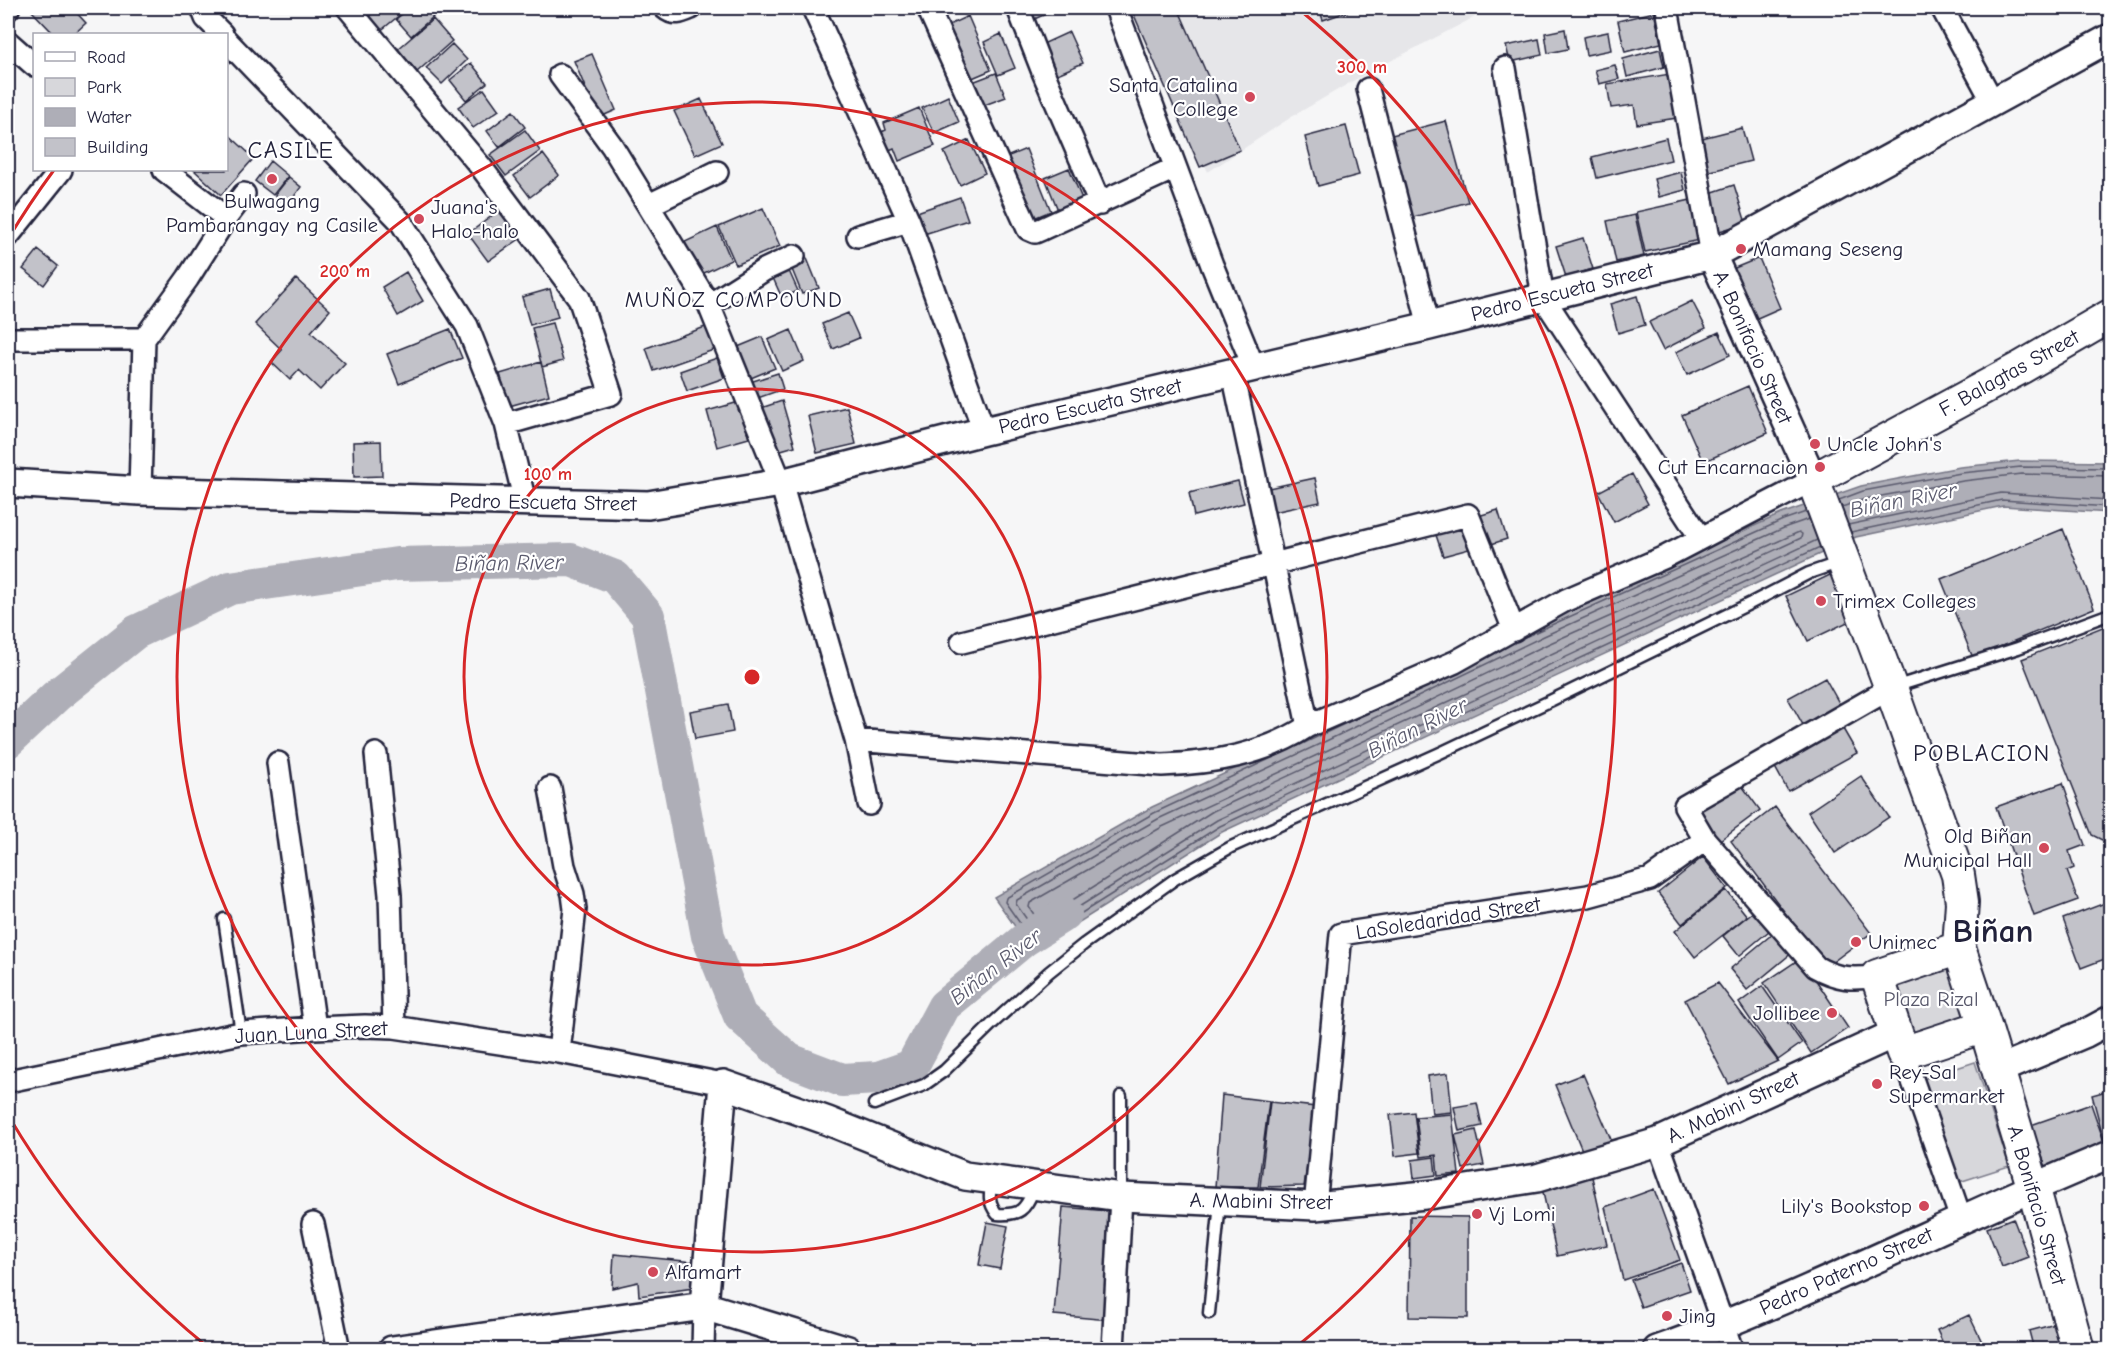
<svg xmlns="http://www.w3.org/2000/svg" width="2118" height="1357" font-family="'Comic Neue',sans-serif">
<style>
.built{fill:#e6e6e9}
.green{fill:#d7d7db;stroke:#7c7c8b;stroke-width:1.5}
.water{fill:#aeaeb7;stroke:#767685;stroke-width:1.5}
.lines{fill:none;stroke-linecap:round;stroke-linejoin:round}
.shore{stroke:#5a5a6d;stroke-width:1.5}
.river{stroke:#aeaeb7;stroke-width:34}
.building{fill:#c2c2c9;stroke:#22223b;stroke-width:1.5}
.service-casing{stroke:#22223b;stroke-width:15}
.minor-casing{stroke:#22223b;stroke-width:26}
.tertiary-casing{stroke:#22223b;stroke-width:32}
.secondary-casing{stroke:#22223b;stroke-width:36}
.service{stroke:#fff;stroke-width:10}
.minor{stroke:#fff;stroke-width:21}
.tertiary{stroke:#fff;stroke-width:27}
.secondary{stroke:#fff;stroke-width:32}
.ring{fill:none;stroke:#d62828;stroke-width:3}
.poi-dot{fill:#d1495b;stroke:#fff;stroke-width:2}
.labels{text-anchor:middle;stroke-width:4.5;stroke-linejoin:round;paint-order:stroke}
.poi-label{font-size:21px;fill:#22223b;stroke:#fff;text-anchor:start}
.street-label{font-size:21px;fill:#22223b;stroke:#fff}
.park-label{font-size:21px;fill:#58586b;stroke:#fff}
.neighbourhood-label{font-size:22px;letter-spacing:1.5px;fill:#22223b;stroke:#fff}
.water-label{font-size:22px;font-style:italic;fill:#5a5a6d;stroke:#fff}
.quarter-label{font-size:24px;letter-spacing:1.5px;fill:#22223b;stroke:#fff}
.town-label{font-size:33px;font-weight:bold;fill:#22223b;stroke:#fff}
.centre{fill:#d62828;stroke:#fff;stroke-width:3}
.ring-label{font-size:18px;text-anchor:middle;font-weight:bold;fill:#d62828;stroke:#fff;stroke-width:4.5;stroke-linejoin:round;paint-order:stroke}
</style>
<rect width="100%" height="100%" fill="#f6f6f7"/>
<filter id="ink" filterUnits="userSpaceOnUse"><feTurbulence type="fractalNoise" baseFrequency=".0167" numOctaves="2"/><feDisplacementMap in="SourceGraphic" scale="12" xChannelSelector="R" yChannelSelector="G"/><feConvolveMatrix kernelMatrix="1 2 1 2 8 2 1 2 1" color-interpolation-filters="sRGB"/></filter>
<g filter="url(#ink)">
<path class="built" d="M1134,8H1492L1358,78L1293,116L1208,172Z"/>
<path class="green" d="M1949,965L1966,1016L1914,1034L1897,982Z
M1975,1062L2009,1166L1956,1183L1923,1079Z"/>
<path class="water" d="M2020,461L2110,462V513L2003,506L1856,537L1222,832L1024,957V939L994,897L1152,807L1319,730L1538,623L1781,514L1861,486L1960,467Z"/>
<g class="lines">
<path class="shore" d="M1839,500L1863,491L1961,473L2021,467L2110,468
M1842,507L1865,499L1963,481L2021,474L2110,476
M1809,519L1786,527L1544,636L1324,742L1158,819L1017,900L1016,904L1035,931L1039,932L1217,820L1817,540
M1848,525L2001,493L2110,500
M1799,532L1802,534L1801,538L1213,811L1041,920L1037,919L1029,907L1030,903L1162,827L1328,750L1548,644Z
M1851,532L2002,500L2110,507
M1527,636L1783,520L1806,512
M1298,746L1357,718
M1276,756L1154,813L1006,898L1005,902L1029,936L1031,942L1034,943L1220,826L1820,547"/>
<path class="river" d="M8,741L56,696L136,632L230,588L397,564L571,560L615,577L648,616L708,936L740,1016L789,1060L842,1080L878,1078L912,1066L944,1006L1024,940L1065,914"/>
</g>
<path class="building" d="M29,8H72L86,23L74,34H47L51,31Z
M364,8H408L378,33L360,11Z
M410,8H424L433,17L411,36L396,19Z
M1019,8H1052L1053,11L1025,23Z
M1131,8H1178L1240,150L1200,167Z
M1319,8H1358L1323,20Z
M1654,12L1661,43L1625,52L1618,21Z
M968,16L991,70L963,82L940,29Z
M433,19L452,41L417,72L398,49Z
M1565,29L1568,49L1548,53L1545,33Z
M1069,32L1083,63L1048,78L1034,48Z
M1608,32L1611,50L1586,55L1583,37Z
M1001,34L1015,68L998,75L984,42Z
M1539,39L1542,55L1510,62L1506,46Z
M452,44L467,60L442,84L426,68Z
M1660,49L1664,67L1627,77L1623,59Z
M592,54L616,110L598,118L574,61Z
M471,63L487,83L466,100L450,80Z
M1615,65L1619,79L1599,84L1595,70Z
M996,73L1006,97L979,107L970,83Z
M1670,74L1677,118L1637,124L1634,105L1611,108L1607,84Z
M484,89L499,110L473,128L458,107Z
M948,96L959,122L934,133L922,108Z
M701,99L722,143L695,155L674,111Z
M919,108L935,146L899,161L894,148L887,151L879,133L886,130L884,123Z
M513,111L525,127L499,147L487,131Z
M1446,121L1468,202L1406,219L1384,137Z
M1346,126L1359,175L1318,186L1305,137Z
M1742,128L1751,161L1703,173L1694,140Z
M525,130L540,151L506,176L490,155Z
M226,132L254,158L221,195L194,170H226Z
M1666,138L1671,160L1597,178L1592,157Z
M969,140L985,173L960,185L944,152Z
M1026,149L1051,211L1029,220L1004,158Z
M543,154L559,175L530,197L514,176Z
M270,161L288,176L273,195L255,181Z
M1069,168L1082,199L1058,210L1045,178Z
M1681,172L1685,190L1659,197L1654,179Z
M289,177L301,187L288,205L275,195Z
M1734,185L1746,223L1713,233L1701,196Z
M960,197L968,220L924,234L917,212Z
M1691,200L1700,240L1645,252L1636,212Z
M763,208L780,246L736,265L719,227Z
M501,209L521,238L488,261L468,234Z
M1635,215L1644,256L1616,262L1607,221Z
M717,227L731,260L700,275L685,242Z
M1583,238L1593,269L1566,277L1556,246Z
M38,250L58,266L44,285L23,269Z
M806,256L819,288L802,294L789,262Z
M1759,258L1780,308L1746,323L1725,272Z
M785,262L798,291L782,298L769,269Z
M406,272L423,301L398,316L382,287Z
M296,279L330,310L311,332L345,363L320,390L299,370L290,380L271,362L282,350L255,324Z
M550,289L558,317L530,325L522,297Z
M1637,296L1645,325L1618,333L1610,304Z
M1692,301L1706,328L1663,350L1649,322Z
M848,313L859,338L833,349L822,324Z
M552,323L563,361L542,367L532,328Z
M711,325L719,348L654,371L646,348Z
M450,329L462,358L399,384L387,354Z
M791,330L804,361L782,371L768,340Z
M1719,332L1730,355L1687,375L1676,352Z
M762,337L775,368L746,380L733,349Z
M717,358L724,378L687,391L680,371Z
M541,362L549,395L509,406L500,374Z
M778,373L783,389L755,399L750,382Z
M1748,386L1768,433L1703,462L1682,415Z
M782,401L795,446L774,452L761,408Z
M739,402L749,438L717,447L707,411Z
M847,407L856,444L817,453L808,416Z
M381,441L382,476L354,477L353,442Z
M1632,474L1648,504L1614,522L1598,492Z
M1315,478L1320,502L1269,513L1264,489Z
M1238,481L1244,503L1194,516L1189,493Z
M1498,510L1507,539L1485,546L1475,517Z
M1461,522L1469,549L1443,556L1434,529Z
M2063,529L2094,608L1973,658L1941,579Z
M1832,574L1854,619L1808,641L1786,596Z
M2110,624V844L2092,835L2022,659Z
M1825,678L1844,712L1807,732L1788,698Z
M728,704L733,732L695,739L690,711Z
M1839,722L1857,753L1788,791L1771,760Z
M1861,776L1889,817L1835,853L1808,812Z
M1737,779L1760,810L1716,843L1693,812Z
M2063,783L2085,845L2069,851L2074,868L2067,871L2078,900L2034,916L1996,807Z
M1775,807L1871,933L1826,967L1731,841Z
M1703,857L1727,888L1682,924L1658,893Z
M1726,890L1747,916L1695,957L1675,931Z
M2110,901V957L2081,968L2063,919Z
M1754,911L1769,931L1739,956L1723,936Z
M1776,931L1793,952L1747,990L1730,969Z
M1801,958L1848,1028L1811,1053L1764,983Z
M1718,983L1778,1061L1729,1084L1685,1000Z
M1762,986L1802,1043L1778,1060L1739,1003Z
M1448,1073L1452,1112L1432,1114L1428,1076Z
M1583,1074L1613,1144L1584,1155L1555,1085Z
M2110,1090V1145L2106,1147L2092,1095Z
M1222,1095L1269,1101L1258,1187H1215Z
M1270,1102L1316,1107L1304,1186L1260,1187Z
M1477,1103L1482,1126L1459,1131L1454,1107Z
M2091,1104L2106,1147L2046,1167L2031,1125Z
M1414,1112L1419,1153L1395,1156L1390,1115Z
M1452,1114L1459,1174L1438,1176L1436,1155L1421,1157L1416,1117Z
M1476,1130L1484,1165L1463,1169L1455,1135Z
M1434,1157L1436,1175L1414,1178L1412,1160Z
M1592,1177L1607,1245L1557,1256L1542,1188Z
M1654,1189L1680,1260L1623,1280L1605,1207Z
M1063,1207L1119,1212L1109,1320L1054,1315Z
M1410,1216L1468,1217V1318L1409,1317Z
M2013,1218L2028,1257L2002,1267L1987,1228Z
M987,1222L1008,1226L1000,1269L979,1265Z
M614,1254L694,1262L693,1288L639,1296L638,1282L612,1288Z
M1681,1263L1690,1290L1641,1307L1631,1280Z
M1969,1315L1983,1344L1972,1350H1946L1937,1330Z
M2063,1322L2070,1350H2034L2029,1331Z"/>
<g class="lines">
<defs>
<path id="service" d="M1894,687L2018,648L2110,614
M224,919L241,1033
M874,1104L924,1085L944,1071L994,1022L1049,972L1084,944L1175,879L1231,847L1440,753L1552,700L1751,603L1809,573L1841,562
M992,1181C989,1195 988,1202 997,1214C1024,1216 1025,1207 1036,1186
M1121,1197V1096
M1209,1313L1220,1203"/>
<path id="minor" d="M202,8L206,18L222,34
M348,8L481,167L579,298L611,394L506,424
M665,8C674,16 682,12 691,8
M813,8L909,221L984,431
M928,8L1028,229L1035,232L1042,229L1175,168
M1018,8L1043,72L1100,204
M1116,8L1212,265L1254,368
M1667,8L1712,255
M1942,8L1993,102
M8,9V8
M226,40L401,222L467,326L506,424L525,502
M8,42L34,65
M1505,68L1543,297L1700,537
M560,75L612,146L709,305L781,483L856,740L1162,765C1214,763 1264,755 1308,726L1455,662L1566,600L1665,557L1813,480
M1368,89L1429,326
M164,170L226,218
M649,205L717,172
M8,236L61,170
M858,236L909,221
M709,305L764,270L794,256
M8,339H144
M1233,373L1308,726
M140,491L144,339L188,278L226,218L244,194
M962,642L1468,515L1514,630
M856,740L869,804
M376,754L390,895L394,1027
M278,763L315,1028
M550,788L564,866L573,894L575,909L559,1052
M1877,976C1853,980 1837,979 1816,967L1705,840L1685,806L1891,688
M1903,1053L1961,1219
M8,1081L241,1033L315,1028L365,1026L394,1027L559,1052L723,1084
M1658,1142L1732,1350
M1315,1206L1341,934L1588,896L1650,879L1705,840
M313,1224L339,1350
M703,1350L704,1306
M1113,1350L1121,1197"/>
<path id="tertiary" d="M1712,255L1813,480
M8,483L140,491L648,505L781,483L984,431L1429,326L1712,255L2110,38
M1998,1070L2086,1033L2110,1020
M704,1306L723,1084L828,1121L965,1176L1121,1197L1315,1206L1435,1194L1537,1178L1658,1142L1896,1033
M392,1350L704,1306L848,1350
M1657,1350C1812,1294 1958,1217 2110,1155"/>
<path id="secondary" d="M1959,948L1877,976L1903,1053L1985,1026
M2078,1350L2033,1186L1985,1026L1959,948L1962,902L1958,875L1891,688L1813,480L2022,367L2110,316"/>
</defs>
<use href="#service" class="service-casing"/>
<use href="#minor" class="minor-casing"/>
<use href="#tertiary" class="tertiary-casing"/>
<use href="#secondary" class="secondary-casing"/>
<use href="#service" class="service"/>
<use href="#minor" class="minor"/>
<use href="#tertiary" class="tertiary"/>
<use href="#secondary" class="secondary"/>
</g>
</g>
<g class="ring">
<circle cx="752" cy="677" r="288"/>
<circle cx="752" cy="677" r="575"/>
<path d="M209 1348A863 863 0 0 1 8 1115M8 239A863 863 0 0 1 54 170M1301 11A863 863 0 0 1 1295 1348"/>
</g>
<g class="poi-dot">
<circle cx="1250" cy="97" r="6"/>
<circle cx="272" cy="179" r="6"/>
<circle cx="419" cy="219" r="6"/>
<circle cx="1741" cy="249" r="6"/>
<circle cx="1815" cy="444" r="6"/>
<circle cx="1820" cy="467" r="6"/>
<circle cx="1821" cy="601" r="6"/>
<circle cx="2044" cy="848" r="6"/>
<circle cx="1856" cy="942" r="6"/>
<circle cx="1832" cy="1013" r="6"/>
<circle cx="1877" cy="1084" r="6"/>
<circle cx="1924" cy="1206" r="6"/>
<circle cx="1477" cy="1214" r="6"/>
<circle cx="653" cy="1272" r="6"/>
<circle cx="1667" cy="1316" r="6"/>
</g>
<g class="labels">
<g class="poi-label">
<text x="1238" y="92" text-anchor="end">Santa Catalina<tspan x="1238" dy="24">College</tspan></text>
<text x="272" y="208" text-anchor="middle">Bulwagang<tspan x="272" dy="24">Pambarangay ng Casile</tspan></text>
<text x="431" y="214">Juana's<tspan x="431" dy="24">Halo-halo</tspan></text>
<text x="1753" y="256">Mamang Seseng</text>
<text x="1827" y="451">Uncle John's</text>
<text x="1808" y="474" text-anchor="end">Cut Encarnacion</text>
<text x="1833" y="608">Trimex Colleges</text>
<text x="2032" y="843" text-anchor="end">Old Biñan<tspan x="2032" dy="24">Municipal Hall</tspan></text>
<text x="1868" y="949">Unimec</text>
<text x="1820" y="1020" text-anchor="end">Jollibee</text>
<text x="1889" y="1079">Rey-Sal<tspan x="1889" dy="24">Supermarket</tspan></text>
<text x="1912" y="1213" text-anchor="end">Lily's Bookstop</text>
<text x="1489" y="1221">Vj Lomi</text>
<text x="665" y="1279">Alfamart</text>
<text x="1679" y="1323">Jing</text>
</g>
<g class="street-label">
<text transform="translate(1562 292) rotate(-14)" y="7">Pedro Escueta Street</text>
<text transform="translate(1753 347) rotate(66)" y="7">A. Bonifacio Street</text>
<text transform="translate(2009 373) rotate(-29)" y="7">F. Balagtas Street</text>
<text transform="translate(1090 406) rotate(-13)" y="7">Pedro Escueta Street</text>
<text transform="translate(543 502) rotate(1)" y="7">Pedro Escueta Street</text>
<text transform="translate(1448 918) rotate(-9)" y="7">LaSoledaridad Street</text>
<text transform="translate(311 1032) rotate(-3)" y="7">Juan Luna Street</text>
<text transform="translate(1733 1107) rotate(-25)" y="7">A. Mabini Street</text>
<text transform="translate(1261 1201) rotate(1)" y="7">A. Mabini Street</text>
<text transform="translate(2037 1205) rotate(74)" y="7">A. Bonifacio Street</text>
<text transform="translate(1846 1271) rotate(-24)" y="7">Pedro Paterno Street</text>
</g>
<g class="park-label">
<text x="1931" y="1006">Plaza Rizal</text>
</g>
<g class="neighbourhood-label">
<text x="734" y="307">MUÑOZ COMPOUND</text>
</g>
<g class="water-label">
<text transform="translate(1903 499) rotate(-11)" y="8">Biñan River</text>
<text transform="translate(509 562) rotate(-1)" y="8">Biñan River</text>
<text transform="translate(1417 727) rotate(-27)" y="8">Biñan River</text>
<text transform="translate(995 966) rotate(-38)" y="8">Biñan River</text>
</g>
<g class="quarter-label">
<text x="291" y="158">CASILE</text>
<text x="1982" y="761">POBLACION</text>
</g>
<g class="town-label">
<text x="1993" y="942">Biñan</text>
</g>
</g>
<circle cx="752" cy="677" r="9" class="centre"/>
<g class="ring-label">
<text x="1362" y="73">300 m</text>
<text x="345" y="277">200 m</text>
<text x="548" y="480">100 m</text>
</g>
<rect width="2118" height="1357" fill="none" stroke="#fff" stroke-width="30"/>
<rect x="15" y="15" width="2088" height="1327" fill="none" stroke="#22223b" stroke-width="2" filter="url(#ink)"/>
<rect x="33" y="33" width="195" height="138" fill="#ffffff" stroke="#a7a7b1" stroke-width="1.5"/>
<rect x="45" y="52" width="30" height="9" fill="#ffffff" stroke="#a7a7b1" stroke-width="1.5"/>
<text x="87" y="63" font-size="18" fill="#22223b">Road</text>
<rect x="45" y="78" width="30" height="18" fill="#d7d7db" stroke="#a7a7b1" stroke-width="1.5"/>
<text x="87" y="93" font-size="18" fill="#22223b">Park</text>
<rect x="45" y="108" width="30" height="18" fill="#aeaeb7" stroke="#a7a7b1" stroke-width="1.5"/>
<text x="87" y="123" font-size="18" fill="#22223b">Water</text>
<rect x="45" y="138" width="30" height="18" fill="#c2c2c9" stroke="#a7a7b1" stroke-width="1.5"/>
<text x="87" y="153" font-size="18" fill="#22223b">Building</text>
</svg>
